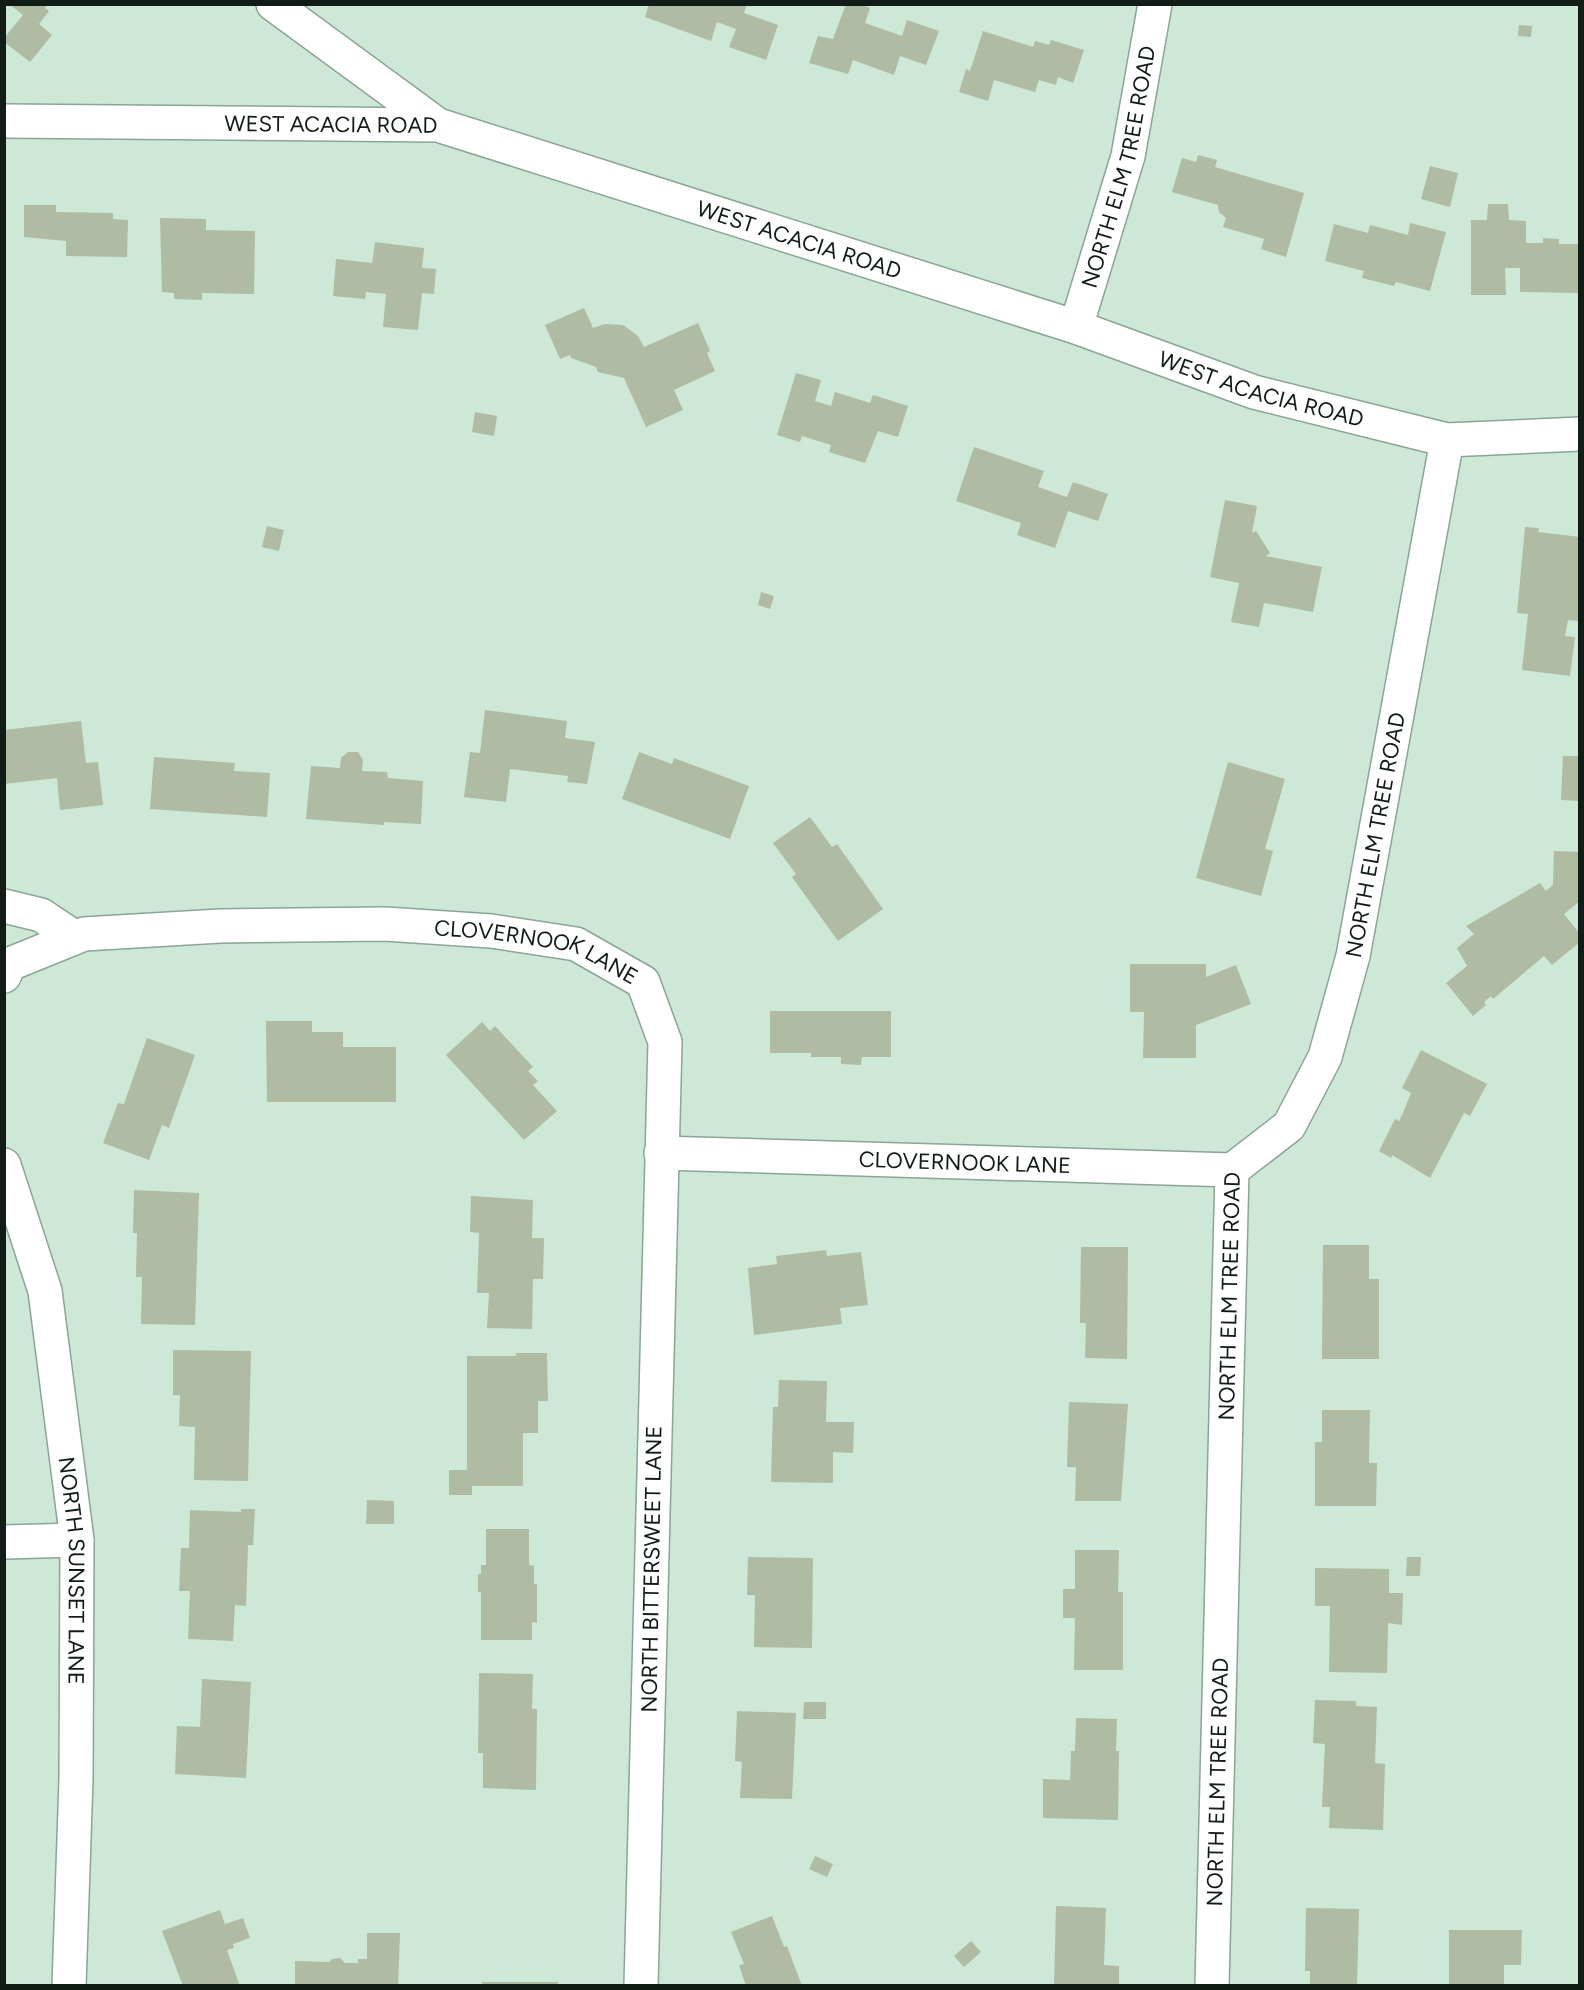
<svg xmlns="http://www.w3.org/2000/svg" width="1584" height="1990" font-family="Figtree,sans-serif">
<style>
.building{fill:#afbba3}
.lines{fill:none;stroke-linecap:round;stroke-linejoin:round}
.street-casing{stroke:#8ba595;stroke-width:36}
.street{stroke:#fff;stroke-width:33}
.labels{text-anchor:middle;stroke-width:4.5;stroke-linejoin:round;paint-order:stroke}
.street-label{font-size:22px;fill:#121c16;stroke:#fff}
</style>
<rect width="100%" height="100%" fill="#cde8d7"/>
<path class="building" d="M9,4H48L45,8L49,11L39,24L52,35L30,62L4,42V38L23,15Z
M649,4H747L744,13L778,25L766,60L729,47L736,29L717,22L711,41L645,17Z
M846,4H860L870,8L865,23L902,36L907,20L939,31L926,65L900,56L894,75L853,60L848,74L809,63L818,36L833,39Z
M1519,25L1532,26L1531,37L1518,36Z
M983,31L1033,47L1035,41L1049,45L1051,40L1084,50L1073,83L1058,77L1056,85L1039,80L1035,92L994,80L988,101L959,92L966,69L970,71Z
M1198,155L1217,160L1215,167L1304,193L1286,257L1261,249L1264,239L1223,227L1226,218L1219,212L1218,205L1172,192L1182,158L1196,162Z
M1430,166L1458,173L1450,207L1421,199Z
M1488,204H1508L1509,220L1526,221V243H1543V238L1559,239V244H1580V293L1520,292V268H1505L1506,295H1471V220H1487Z
M24,205H56V212L113,213V219L128,220L127,257L66,256V241L24,237Z
M160,218L206,219V230L255,231L254,294L202,293V300L174,299V293L162,292Z
M1410,223L1446,232L1430,291L1396,282L1394,286L1362,278L1364,271L1325,261L1334,224L1368,233L1370,225L1408,235Z
M375,242L424,248L422,268L436,269L434,294L422,293L418,330L383,327L386,294L366,292L365,299L333,296L336,259L372,263Z
M584,308L593,328L605,324L623,325L638,336L644,347L698,323L710,351L707,353L715,371L674,390L683,410L646,427L624,378L598,372L596,367L571,358L570,355L560,359L545,325Z
M796,373L821,380L815,401L831,406L835,392L870,403L873,395L908,406L898,437L878,431L865,463L829,452L831,445L802,436L800,442L777,435Z
M475,412L497,416L494,436L472,432Z
M974,447L1044,471L1038,487L1067,497L1073,482L1108,494L1098,521L1068,511L1055,548L1017,535L1021,523L956,501Z
M1225,500L1257,506L1252,533L1256,531L1270,553L1266,556L1322,567L1313,612L1264,603L1259,627L1231,622L1239,583L1210,577Z
M267,526L284,530L279,551L262,547Z
M1525,527L1539,528L1538,532L1580,537L1578,621L1568,620L1565,636L1575,637L1570,676L1522,670L1528,614L1517,613Z
M761,592L774,596L770,609L758,605Z
M485,710L567,721L565,738L595,742L587,784L567,782L568,776L510,769L506,802L464,797L470,752L480,753Z
M81,721L86,763L98,762L103,805L60,810L57,778L4,784V730Z
M348,752H358L363,760L362,771L387,772L388,778L423,781L421,824L384,822V825L306,819L311,766L340,768L341,758Z
M639,752L672,764L674,758L749,786L730,839L622,799Z
M1563,756H1580V801L1561,800Z
M154,757L235,763L234,771L270,773L267,817L150,809Z
M1228,762L1285,779L1265,849L1273,851L1261,896L1196,878Z
M810,817L832,847L837,844L883,909L838,941L792,877L796,874L773,843Z
M1554,851L1580,852V901L1564,914L1580,934V942L1552,965L1544,956L1493,999L1491,996L1484,1002L1486,1005L1473,1016L1446,983L1467,966L1457,948L1474,934L1466,926L1540,883L1546,891L1553,885Z
M1130,964H1206V977L1236,965L1251,1004L1196,1025V1058H1143L1144,1012H1130Z
M770,1011H891V1057H862L861,1065L841,1064V1057H811V1053H770Z
M266,1021H312V1032H343V1047H396V1102H267Z
M482,1022L490,1031L495,1026L533,1067L528,1071L538,1081L533,1085L557,1111L524,1140L446,1055Z
M147,1038L195,1055L169,1128L162,1125L149,1160L103,1143L118,1103L124,1104Z
M1421,1050L1487,1084L1470,1116L1464,1113L1430,1178L1392,1155L1391,1158L1379,1151L1395,1119L1399,1121L1403,1113L1411,1093L1402,1088Z
M134,1190L199,1193L195,1325L141,1324L142,1277H136L137,1233H133Z
M471,1196L533,1200L532,1238H544L543,1279H533L532,1329L487,1328L489,1293H477L479,1233L470,1232Z
M1323,1245H1369V1279H1379V1359H1322Z
M1081,1247H1128L1127,1359L1085,1358L1086,1323H1080Z
M826,1250L827,1256L861,1252L868,1305L840,1308L842,1324L754,1335L748,1268L777,1264L776,1256Z
M173,1350L251,1351L248,1481L194,1480L195,1427L179,1426L180,1395H173Z
M516,1353H547L548,1401H538V1433H523V1486H472V1495H449V1470H467V1356H516Z
M779,1380L827,1381L826,1422H854L853,1453L833,1452V1483L771,1482L773,1407H778Z
M1069,1402L1128,1404L1121,1501H1075L1076,1467H1067Z
M1322,1410H1370L1369,1463H1377L1376,1506H1315V1442H1322Z
M367,1500L394,1501V1524H366Z
M241,1509H255L253,1545H248L246,1606L235,1605L233,1641L188,1639L190,1591H179L181,1548H189L190,1510L241,1512Z
M486,1529H529V1565L534,1566V1584H537V1623L532,1622V1640H481V1592H478V1574H481V1565H486Z
M1075,1550H1119L1118,1592H1123V1670H1074L1075,1618H1063V1589H1075Z
M748,1557L813,1558L812,1648L754,1647L755,1595H747Z
M1407,1557H1421L1420,1576H1406Z
M1315,1568L1389,1569V1593H1403L1402,1625L1388,1623L1387,1673L1329,1672L1330,1606H1315Z
M479,1673L533,1674L532,1709H537L536,1790L483,1788V1753H478Z
M202,1679L251,1682L246,1778L175,1774L177,1726L200,1727Z
M1315,1700L1356,1701V1706L1377,1707L1375,1763L1385,1764L1383,1830L1329,1828L1330,1807H1322L1325,1744L1313,1743Z
M804,1702H826V1719H803Z
M737,1711L796,1713L792,1799L740,1798L742,1762L735,1761Z
M1076,1718L1117,1719L1116,1751H1119L1118,1820L1043,1818V1779L1070,1780L1071,1751H1075Z
M815,1856L833,1864L827,1877L809,1869Z
M1056,1906L1106,1908L1104,1965L1119,1966V1986H1054Z
M1306,1908L1359,1909L1357,1986H1310V1971H1305Z
M220,1910L225,1924L243,1918L250,1938L233,1944L234,1948L227,1950L240,1986H183L162,1931Z
M772,1916L784,1947L787,1946L802,1986H746L739,1965L744,1964L731,1932Z
M1449,1930H1522L1521,1965H1504V1986H1449Z
M367,1933H400L398,1986H295V1961L329,1962L332,1959L340,1958L345,1963H358V1959H367Z
M971,1941L981,1952L964,1967L954,1956Z
M482,1982H558V1986H482Z"/>
<g class="lines">
<defs>
<g id="street">
<path d="M273,4L438,125"/>
<path id="s1" d="M4,121L438,125L1076,327L1254,392L1447,440L1580,434"/>
<path id="s2" d="M1076,327L1128,156L1155,4"/>
<path d="M4,906L41,915L74,937"/>
<path id="s3" d="M4,976L10,964L84,934L220,926L385,924L491,931L576,944L643,982L665,1042L641,1986"/>
<path id="s4" d="M661,1153L1232,1170"/>
<path id="s5" d="M4,1165L45,1291L77,1540L76,1779L69,1986"/>
<path d="M4,1542L77,1540"/>
<path id="s6" d="M1212,1986L1232,1170L1289,1126L1325,1057L1353,956L1447,440"/>
</g>
</defs>
<use href="#street" class="street-casing"/>
<use href="#street" class="street"/>
</g>
<g class="labels">
<g class="street-label">
<text dy="8" stroke="none"><textPath href="#s1" startOffset="327">WEST ACACIA ROAD</textPath></text>
<text dy="8" stroke="none"><textPath href="#s2" startOffset="166">NORTH ELM TREE ROAD</textPath></text>
<text dy="8" stroke="none"><textPath href="#s1" startOffset="813">WEST ACACIA ROAD</textPath></text>
<text dy="8" stroke="none"><textPath href="#s1" startOffset="1299">WEST ACACIA ROAD</textPath></text>
<text dy="8" stroke="none"><textPath href="#s6" startOffset="1194">NORTH ELM TREE ROAD</textPath></text>
<text dy="8" stroke="none"><textPath href="#s3" startOffset="550">CLOVERNOOK LANE</textPath></text>
<text dy="8" stroke="none"><textPath href="#s4" startOffset="304">CLOVERNOOK LANE</textPath></text>
<text dy="8" stroke="none"><textPath href="#s6" startOffset="690">NORTH ELM TREE ROAD</textPath></text>
<text transform="translate(651 1569) rotate(-89)" y="8">NORTH BITTERSWEET LANE</text>
<text dy="8" stroke="none"><textPath href="#s5" startOffset="414">NORTH SUNSET LANE</textPath></text>
<text dy="8" stroke="none"><textPath href="#s6" startOffset="204">NORTH ELM TREE ROAD</textPath></text>
</g>
</g>
<rect width="1584" height="1990" fill="none" stroke="#121c16" stroke-width="12"/>
</svg>
